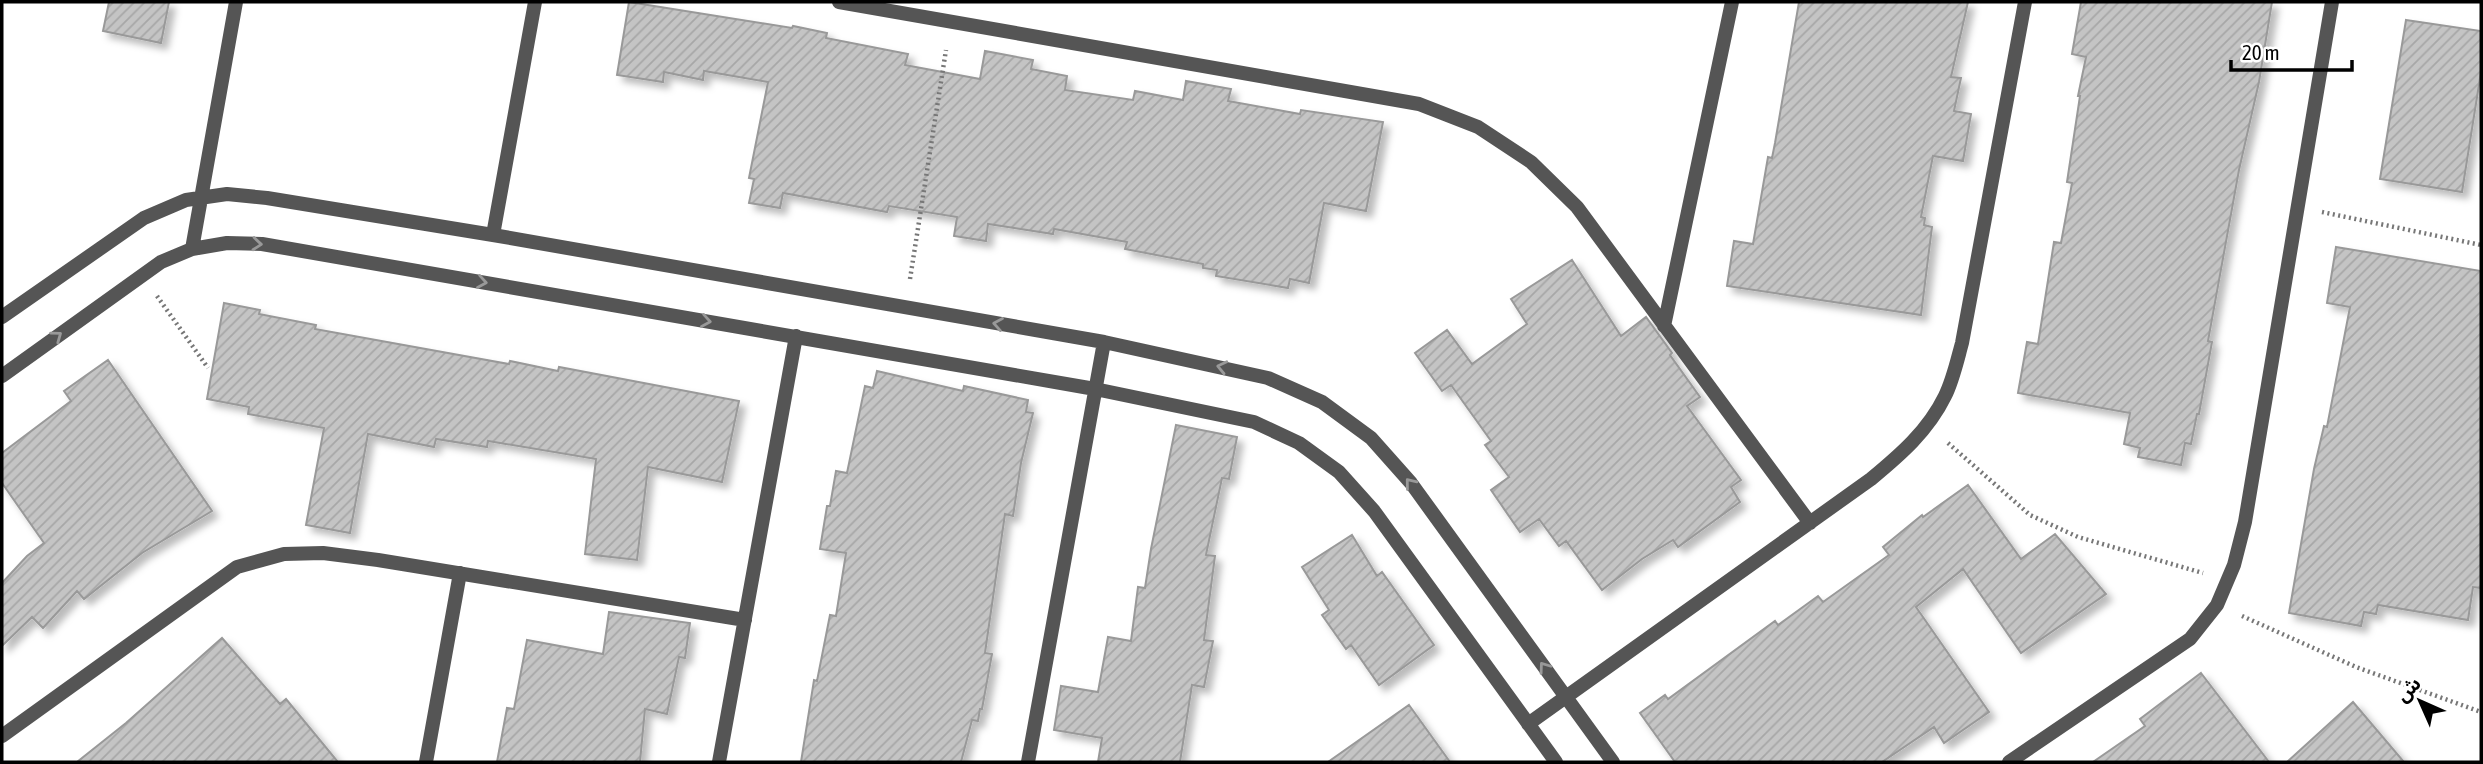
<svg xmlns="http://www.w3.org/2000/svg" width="2483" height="764" font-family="'Asap Condensed','Noto Sans Arabic',sans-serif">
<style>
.building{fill:url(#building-hatch);stroke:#999;stroke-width:2;filter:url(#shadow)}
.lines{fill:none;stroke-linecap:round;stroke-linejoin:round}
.path{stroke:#777;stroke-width:4.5;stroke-dasharray:2 3.5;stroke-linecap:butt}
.street{stroke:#555;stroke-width:14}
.oneway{stroke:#999}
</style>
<defs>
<pattern id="building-hatch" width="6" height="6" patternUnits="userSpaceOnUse" patternTransform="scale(1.75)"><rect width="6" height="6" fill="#c4c4c4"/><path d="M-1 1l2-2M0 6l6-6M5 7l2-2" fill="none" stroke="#a7a7a7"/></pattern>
<filter id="shadow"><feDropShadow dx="6" dy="6" stdDeviation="3.5" flood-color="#0004"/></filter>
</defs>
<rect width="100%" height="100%" fill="#fff"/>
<path class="building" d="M109,2H169L161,43L103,31Z
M629,2L792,28L793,26L827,33L826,38L908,54L905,65L980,79L985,51L1033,60L1031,69L1067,76L1065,90L1133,100L1135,91L1183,100L1186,81L1231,89L1228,101L1300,114L1301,110L1383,122L1366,211L1324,203L1309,283L1290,279L1288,288L1216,276L1217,270L1203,268V264L1125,249L1127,242L1054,229L1053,234L988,224L986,241L954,236L957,217L889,206L887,212L783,193L780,208L749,203L754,179L749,178L768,82L704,71L703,80L664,72L663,82L617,75Z
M1799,2H1968L1951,77L1961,78L1954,111L1971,114L1963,161L1933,156L1921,217L1925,218L1924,225L1932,227L1921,315L1727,286L1734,241L1753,244L1768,157L1772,158L1775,143Z
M2081,2H2272L2259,82L2239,170L2208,341L2212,342L2199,414H2197L2191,444L2185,443L2181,465L2138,457L2140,448L2124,444L2130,413L2018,393L2027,342L2038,344L2054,242L2061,243L2072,183L2067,182L2080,96H2078L2086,57L2072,54Z
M2406,20L2481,31V72L2462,192L2380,179Z
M2336,247L2481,271V588L2473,587L2468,620L2378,605L2376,614L2364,612L2361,626L2289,613L2314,469L2324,426L2327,427L2350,307L2327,303Z
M1572,260L1621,336L1646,317L1672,353L1670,355L1700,397L1687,406L1741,480L1731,487L1740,502L1678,547L1673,540L1642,559L1602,590L1566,541L1559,546L1539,519L1520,532L1491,490L1509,477L1485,445L1491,441L1451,385L1442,391L1415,353L1447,330L1472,364L1527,324L1511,299Z
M224,303L260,310L259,314L316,325L315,329L509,364L510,361L558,371L559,367L739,401L722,482L648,467L637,560L585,554L596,459L488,441L487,447L436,439L434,447L368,434L350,533L306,525L324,428L248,414L249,407L207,399Z
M108,360L212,511L142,553L84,599L77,591L43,628L32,617L2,646V583L27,556L44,543L2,483V453L71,401L64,391Z
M877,371L963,391L964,386L1028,400L1026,412L1033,413L1021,463L1013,516L1005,514L985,653L992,654L982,709H980L978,721L972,720L961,762H801L814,680L817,681L830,615L836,616L846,553L820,549L827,506H830L836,471L847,473L865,386L873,388Z
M1176,425L1237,437L1229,479L1222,478L1206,555L1215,556L1204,640L1213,641L1204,687L1192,685L1180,762H1098L1102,738L1054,730L1061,686L1098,692L1108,637L1131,641L1138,587L1145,588L1151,549Z
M1968,485L2021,559L2055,534L2106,594L2021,653L1963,569L1916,607L1989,712L1944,743L1934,727L1882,762H1675L1640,713L1665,695L1668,699L1775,621L1778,625L1818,596L1823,602L1889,555L1883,547L1922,515L1923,517Z
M1352,535L1377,576L1382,572L1434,645L1379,685L1351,645L1346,649L1322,615L1329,610L1302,567Z
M609,612L690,623L685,658L679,657L667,714L645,709L640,762H497L507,708L514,709L527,640L603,654Z
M222,638L280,704L286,699L338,762H77L126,723Z
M2201,673L2269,762H2093L2145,726L2140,719Z
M2353,702L2404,762H2287Z
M1409,705L1450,762H1328Z"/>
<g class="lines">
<path class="path" d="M2322,212L2481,245
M910,279L946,50
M157,296L208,368
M1948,443L2030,515L2078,537L2203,573
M2242,616L2356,667L2481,712"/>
<path class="street" d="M839,2L1419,104L1478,127L1531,162L1577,207L1810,523
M493,235L535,2
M192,249L236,2
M2,317L144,218L186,200L227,194L267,198L493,235L1104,342L1268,378L1322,402L1371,438L1411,483L1613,762
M1664,326L1732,2
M2,376L161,262L192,249L227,243L262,244L1095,389L1254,422L1299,443L1339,472L1374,511L1556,762
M1528,724L1871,479C1900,455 1928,431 1945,396C1953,380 1957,361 1962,343L2025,2
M2,736L237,567L284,554L323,553L378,560L745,620
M426,762L460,573
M719,762L796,336
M1028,762L1104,342
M2009,762L2190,639L2217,605L2234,565L2245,522L2332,2"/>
</g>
<defs><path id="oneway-chevron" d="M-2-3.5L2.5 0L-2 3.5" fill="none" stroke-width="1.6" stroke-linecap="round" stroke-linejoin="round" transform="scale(1.75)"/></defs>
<g class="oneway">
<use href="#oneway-chevron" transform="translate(257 244) rotate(5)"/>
<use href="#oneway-chevron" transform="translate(482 282) rotate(10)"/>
<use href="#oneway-chevron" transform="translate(706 321) rotate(10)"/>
<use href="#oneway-chevron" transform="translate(998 324) rotate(-170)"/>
<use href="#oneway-chevron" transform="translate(57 336) rotate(-36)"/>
<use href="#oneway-chevron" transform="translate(1222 367) rotate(-167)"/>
<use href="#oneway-chevron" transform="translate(1410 483) rotate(-129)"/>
<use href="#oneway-chevron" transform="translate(1544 667) rotate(-126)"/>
</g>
<rect width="2483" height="764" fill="none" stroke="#000000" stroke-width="7"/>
<g transform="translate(2420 701) rotate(315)" stroke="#ffffff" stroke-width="5" paint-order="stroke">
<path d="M0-5L12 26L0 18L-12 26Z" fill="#000000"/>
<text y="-10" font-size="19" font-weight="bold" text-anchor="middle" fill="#000000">ش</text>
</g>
<path d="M2231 60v10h121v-10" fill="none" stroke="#000000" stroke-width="3.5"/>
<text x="2242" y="60" font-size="21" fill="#000000" stroke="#ffffff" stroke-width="5" paint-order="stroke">20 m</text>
</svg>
